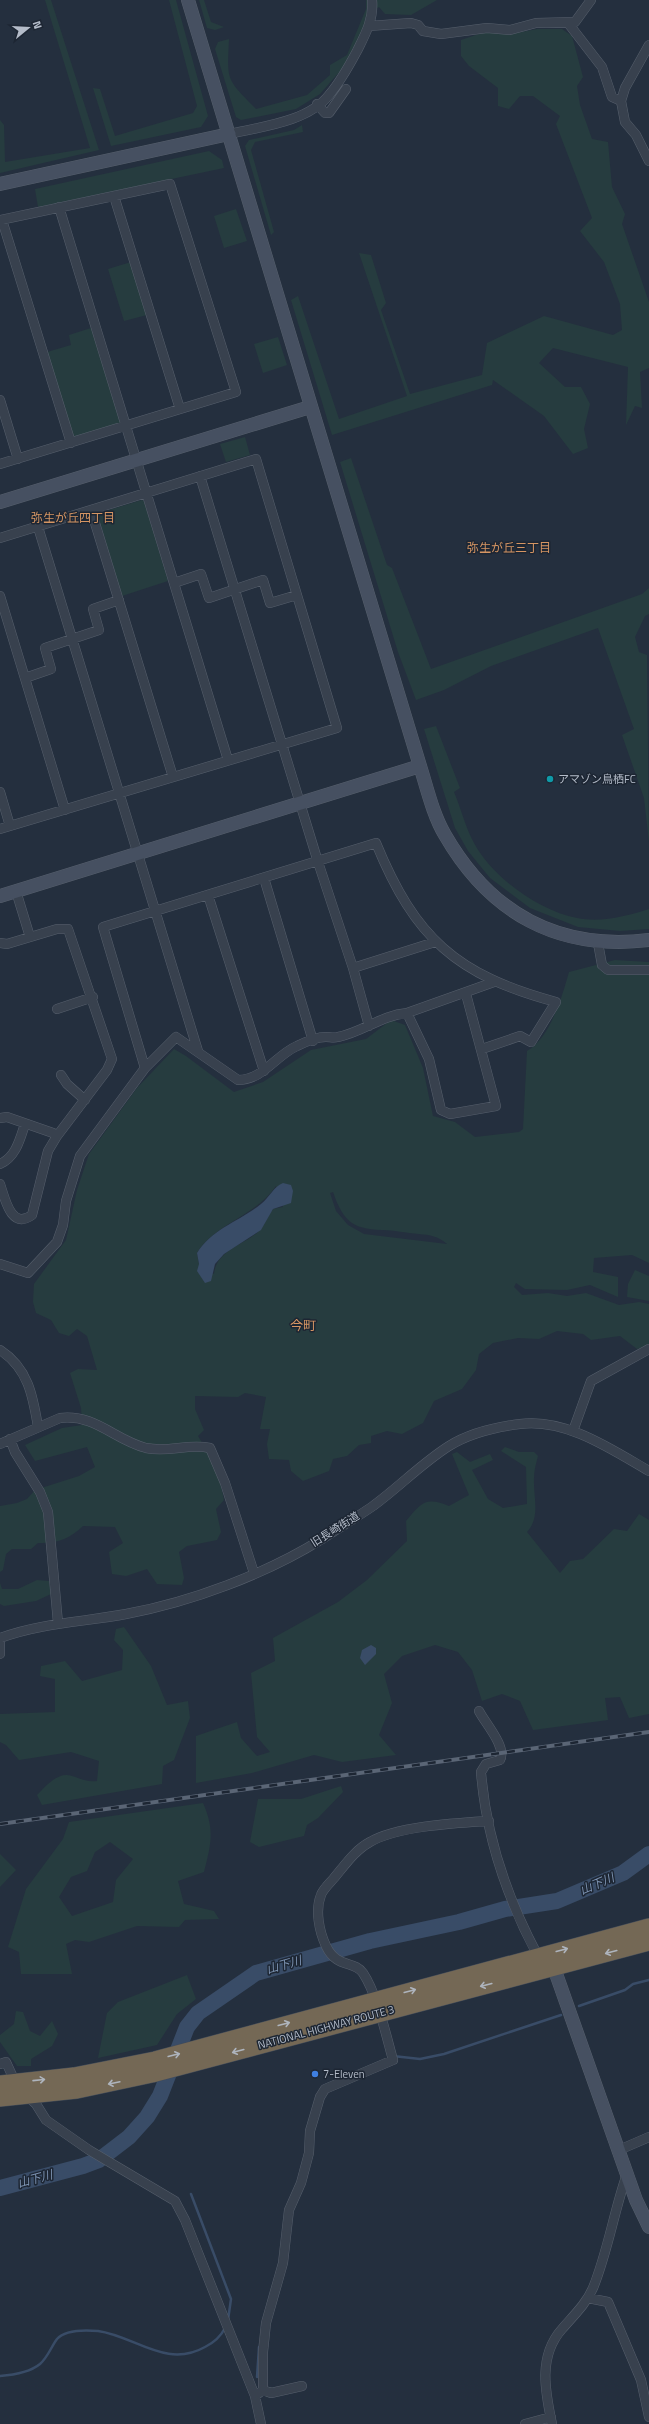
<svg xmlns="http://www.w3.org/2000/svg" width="649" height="2424" font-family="'Titillium Web','Noto Sans JP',sans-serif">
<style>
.green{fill:#263c3f;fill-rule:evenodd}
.water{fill:#394c67}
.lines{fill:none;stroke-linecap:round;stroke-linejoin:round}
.stream{stroke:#394c67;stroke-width:2.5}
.river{stroke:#394c67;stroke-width:16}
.street-casing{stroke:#565f6c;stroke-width:10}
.secondary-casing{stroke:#565f6c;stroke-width:14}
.highway-casing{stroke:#434c59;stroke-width:18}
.street{stroke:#38414e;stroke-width:9}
.secondary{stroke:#465061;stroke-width:13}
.highway{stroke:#746855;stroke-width:17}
.rail-casing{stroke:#5a6575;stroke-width:4}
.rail{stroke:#1d2633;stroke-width:2.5;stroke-dasharray:8;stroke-linecap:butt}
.oneway{stroke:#aeb4bd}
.culture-dot{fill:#0f9aa8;stroke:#1d2633;stroke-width:1.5}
.shop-dot{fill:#3f7fe0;stroke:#1d2633;stroke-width:1.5}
.labels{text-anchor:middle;stroke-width:3;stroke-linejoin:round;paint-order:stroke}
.poi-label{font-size:11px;fill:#b4bcc9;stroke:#1d2633;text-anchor:start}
.street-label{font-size:11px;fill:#b4bcc9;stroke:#1d2633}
.neighbourhood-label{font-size:12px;fill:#d59563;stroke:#1d2633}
.water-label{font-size:12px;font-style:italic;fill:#7c92b1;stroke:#1d2633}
.quarter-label{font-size:13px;fill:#d59563;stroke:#1d2633}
</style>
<rect width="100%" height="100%" fill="#242f3e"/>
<path class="green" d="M45,0H51L99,150L0,173V120L4,125L5,162L90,148Z
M169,0H176L208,116L201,127L111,146L93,88L100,89L115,136L193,113L197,106Z
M199,0H204L211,22L224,27L215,30L207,28Z
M366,0H437L411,15L385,14L379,7L369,14L349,61L320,94L296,109L241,120L236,117L215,49L218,42L229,39C227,82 226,78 256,109L307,95L330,75V65L347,55L366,9Z
M537,29H562L572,36L583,77L577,86L580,105L592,139L608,142L612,187L625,214L622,224L649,302V368L640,372L642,408L635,406L626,425L628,367L553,348L539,363L565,387H581L590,404L584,429L588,448L573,454L544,416L493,380L492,385L332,435L291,300L298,296L339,419L407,396L359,253L371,255L386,303L381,310L410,394L482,375L487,343L544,316L613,335L622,330L620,304L604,262L580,231L592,218L556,124L560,116L533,96H520L509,109L498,106V88L469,66L461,56V40L491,30L511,34Z
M302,125L303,132L255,142L251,150L274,232L271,235L245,146L249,140L294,130Z
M209,151L222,160L224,168L38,207L35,189Z
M236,209L247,241L224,248L214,216Z
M131,262L147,315L124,321L108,269Z
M91,328L121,424L74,438L47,352L71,345L69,335Z
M278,337L287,365L263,373L254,344Z
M245,437L250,455L226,462L220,444Z
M351,458L387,565L392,568L431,669L642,594L649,588V614L645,616L635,637L639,652L647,655L649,842L644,798L622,735L634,729L598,628L491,666L444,690L416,700L398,652L340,462Z
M142,500L144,501L168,581L122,596L98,516L99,513Z
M436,726L460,788L454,792C461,808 465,827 474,843C492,877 539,911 577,918C601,923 627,916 649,909V929L620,931L578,927L530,908L490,878L468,851L455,828L424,729Z
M615,960L649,962V1263L632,1255L594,1258L593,1272L618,1277V1297L590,1285L567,1290L525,1289L516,1283L514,1287L522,1295L548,1293L567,1296L586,1293L619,1305L639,1302L649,1304V1346L637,1349L620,1336L591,1340L583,1334L557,1331L539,1339L518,1338L493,1343L479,1354L476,1370L462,1389L434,1401L423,1423L402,1434L387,1431L371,1436V1443L359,1445L347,1456L333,1459L329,1471L303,1481L291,1471L289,1460L269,1459L267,1444L270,1429H260L266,1397L245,1393L238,1397L195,1396V1409L204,1430L198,1436C211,1457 220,1476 224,1500L216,1509L221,1532L217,1540L187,1546L179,1552L184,1578L182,1585L157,1584L147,1569L126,1576L112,1574L109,1552L123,1543L115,1527L83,1526C69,1539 57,1544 38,1543L31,1549H12L6,1554L3,1570L0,1572V1506L17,1503L27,1499L35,1490L79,1476L95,1467L87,1447L35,1461L25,1445L62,1428L82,1425L81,1408L70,1373L78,1369L97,1370L87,1336L77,1329L69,1336L59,1333L51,1320L36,1313L33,1302L34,1284L66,1240L77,1190L89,1154L137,1088L174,1049L186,1056L234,1092L263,1082L311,1050L366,1039L391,1020L405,1025L423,1068L433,1116L455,1122L475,1137L519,1132L523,1129L527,1051C550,1038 562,997 569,972ZM276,1186L283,1207L273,1209C268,1215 265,1225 260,1230C244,1246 217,1249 214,1274L199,1264L197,1253C217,1222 256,1216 276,1186ZM333,1192C343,1220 351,1229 382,1230C394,1230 406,1233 419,1234C430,1235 438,1236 447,1244L364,1234L348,1225L336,1211L330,1193Z
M635,1270L649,1276V1301L627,1297L628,1284Z
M505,1447L519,1452H534L538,1456C536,1463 534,1471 534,1478C533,1497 541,1517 527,1532L560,1573L570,1561L583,1559L614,1529L627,1531L639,1514L649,1520V1714L629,1718L620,1697L605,1698L608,1720L533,1730L520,1701L502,1694L482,1701L472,1670L458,1652L435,1645L402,1656L384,1674L392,1703L379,1735L396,1755L342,1762L314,1755L252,1773L196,1783V1736L237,1722L241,1738L257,1756L270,1752L257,1737L251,1673L275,1661L273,1638L338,1602L367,1580L407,1541L406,1521C421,1503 425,1496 449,1506L469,1495L452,1454L457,1452L470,1462L490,1454L493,1460L472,1470L488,1499L503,1508L527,1504L526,1467L501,1451Z
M37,1580L49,1581L51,1594L36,1601L4,1606L0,1604V1583L2,1589H18Z
M124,1627L151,1666L167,1705L188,1701L190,1718L174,1760L163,1766L162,1784L42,1805L37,1795C46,1786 58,1771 72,1776C82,1779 86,1782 97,1781L99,1761L71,1752L19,1760L6,1745L0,1742V1714L55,1712V1679L40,1676L41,1666L65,1661L82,1681L122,1670L123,1650L114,1640L116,1629Z
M341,1786L343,1792L318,1818L307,1825L304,1836L259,1847L250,1842L258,1799H301Z
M203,1803C215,1830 211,1844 204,1872L178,1881L184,1904L214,1911L219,1919L185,1920L179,1927L137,1926L89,1942L75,1940L66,1944L72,1974H21L19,1952L8,1947L26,1889L63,1839L69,1822ZM110,1842L133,1859L116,1880L113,1902L72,1916L59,1897L71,1877L87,1871L95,1852Z
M0,1854L16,1870L0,1887Z
M187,1975L196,1999L177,2014L157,2045L98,2058L107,2013L118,2002Z
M16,2011L23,2012L30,2031L40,2036L52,2021L58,2034L52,2046L31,2059V2066H17L0,2042V2035L14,2024Z"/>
<path class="water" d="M283,1183L291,1185L293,1191L291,1203L273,1209L261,1230L224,1254L215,1264L211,1281L205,1283L197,1271L199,1264L197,1253C213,1228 239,1222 261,1204C270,1197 273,1187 283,1183Z
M371,1645L376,1648V1654L365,1665L360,1658L362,1650Z"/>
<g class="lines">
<path class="stream" d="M579,2006L625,1990L633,1984L649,1980
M393,2056L420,2059L444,2054L561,2015
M191,2194L231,2299L228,2320
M0,2376C13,2375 29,2373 40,2364C48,2357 51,2347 57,2339C66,2329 86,2330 98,2331C135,2336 166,2369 205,2347C213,2343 221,2336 225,2328
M257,2377L259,2347"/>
<path class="river" d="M0,2188L83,2166L99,2160L129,2137L147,2117L160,2096L187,2027L198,2013L256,1973L370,1941L459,1922L505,1909L557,1901L623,1873L649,1854"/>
<defs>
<path id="street" d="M568,23L602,67L612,97L621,101
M369,26L411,23L418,25L423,31L441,34L487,28L510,30L536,23L575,22L591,0
M649,45L625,88L621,101L625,122L636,135L649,161
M317,104L325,113H329L346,89
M229,134C260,127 308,122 329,95C340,82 349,66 357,51C365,35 374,19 372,0
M114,196L180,409
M59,207L228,760
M0,220L170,184L236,392L0,464
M2,220L71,443
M0,400L18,459
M200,476L318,862L353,968L369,1026
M91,510L173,777
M38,527L198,1051
M0,538L256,459L337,728L0,829
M174,583L201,574L209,598L263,580L270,603L297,595
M0,596L65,810
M25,678L51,669L45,648L99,630L93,609L119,600
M0,792L10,826
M264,878L313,1041
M16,891L30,937
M208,895L264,1071
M0,943L7,944L57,929H68L112,1059L107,1070L57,1136L48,1151L32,1215C11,1230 5,1199 0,1184
M598,943L602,965L608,970H649
M353,968L435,942
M57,1009L93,997
M407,1013L429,1059L441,1110L450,1114L496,1106L466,994
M145,1068L103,927L376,843C415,938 456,975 556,1002L531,1042L520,1036L482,1049
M61,1075L67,1084L85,1100
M0,1118L7,1117L53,1133L57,1136
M0,1164C16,1157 20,1139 25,1124
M0,1264L28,1273L57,1242L63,1225L66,1201L80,1156L145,1068L176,1037L238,1080C263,1080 276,1055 297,1046C305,1042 318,1037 326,1037C330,1037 334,1038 338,1037C363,1032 382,1015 407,1013L494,982
M0,1350C28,1368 33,1396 38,1427
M573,1431L591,1381L649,1349
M10,1439L15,1452L40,1492L48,1512L58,1623
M0,1444L60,1418C96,1414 114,1440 146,1448C169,1453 188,1443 210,1448L225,1483L254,1573
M0,1638C41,1623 83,1622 126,1614C191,1602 266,1574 322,1539C339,1528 357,1517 373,1506C399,1487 422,1463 449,1446C470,1433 496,1427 520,1424C566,1418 611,1449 649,1471
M0,1638V1654
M479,1711C485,1723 507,1747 500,1760L486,1764L481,1772C486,1836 508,1900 538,1956
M0,2064L6,2062L16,2084
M26,2095L36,2104L46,2120L89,2150L175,2201L185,2220L255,2396L261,2424
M619,2150L649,2137
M588,2298L608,2302L641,2380L649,2417
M263,2390L271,2393L302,2386
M255,2396L263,2390V2352L266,2323L283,2263L289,2210L301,2183L309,2153L310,2131L320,2097L325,2089L393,2060C386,2035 377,1994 363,1973C354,1960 337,1969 326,1946C319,1931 315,1910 321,1895C323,1889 330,1883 334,1878C345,1865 355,1850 370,1842C397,1826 457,1823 489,1821
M525,2424L551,2417
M552,2424C545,2391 538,2356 562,2329C574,2315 586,2304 593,2288C608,2251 614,2211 627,2174"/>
<path id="secondary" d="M188,0L420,766C427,788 433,815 445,835C490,913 558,951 649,940
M0,184L229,134
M0,502L310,407
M0,896L420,766
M547,1963L554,1968L636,2200L649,2227"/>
<path id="highway" d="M0,2084L74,2076L155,2060L649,1927
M0,2098L77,2090L152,2074L649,1942"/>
</defs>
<use href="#street" class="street-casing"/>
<use href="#secondary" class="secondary-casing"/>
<use href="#highway" class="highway-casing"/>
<use href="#street" class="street"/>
<use href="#secondary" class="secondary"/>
<use href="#highway" class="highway"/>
<defs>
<path id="rail" d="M0,1824L649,1732"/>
</defs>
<use href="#rail" class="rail-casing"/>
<use href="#rail" class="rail"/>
</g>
<defs><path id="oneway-shaft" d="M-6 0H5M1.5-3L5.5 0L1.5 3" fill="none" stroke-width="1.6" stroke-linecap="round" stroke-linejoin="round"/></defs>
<g class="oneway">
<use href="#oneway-shaft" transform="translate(562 1950) rotate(-15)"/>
<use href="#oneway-shaft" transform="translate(611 1952) rotate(165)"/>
<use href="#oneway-shaft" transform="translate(486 1985) rotate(166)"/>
<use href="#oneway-shaft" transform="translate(410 1991) rotate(-15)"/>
<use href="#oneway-shaft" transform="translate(284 2024) rotate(-15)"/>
<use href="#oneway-shaft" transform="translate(238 2051) rotate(165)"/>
<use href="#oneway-shaft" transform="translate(174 2055) rotate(-14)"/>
<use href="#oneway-shaft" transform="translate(39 2080) rotate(-6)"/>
<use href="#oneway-shaft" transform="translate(114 2083) rotate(168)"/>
</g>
<circle class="culture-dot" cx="550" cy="779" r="4"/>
<circle class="shop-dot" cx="315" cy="2074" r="4"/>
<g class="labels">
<g class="poi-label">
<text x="558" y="783">アマゾン鳥栖FC</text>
<text x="323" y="2078">7-Eleven</text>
</g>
<g class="street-label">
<text transform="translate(335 1529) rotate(-32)" y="4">旧長崎街道</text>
<text transform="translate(326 2027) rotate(-15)" y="4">NATIONAL HIGHWAY ROUTE 3</text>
</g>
<g class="neighbourhood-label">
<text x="73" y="522">弥生が丘四丁目</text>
<text x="509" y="552">弥生が丘三丁目</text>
</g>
<g class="water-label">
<text transform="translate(597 1884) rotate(-23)" y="4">山下川</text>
<text transform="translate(284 1965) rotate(-16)" y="4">山下川</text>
<text transform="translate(35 2179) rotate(-15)" y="4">山下川</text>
</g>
<g class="quarter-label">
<text x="303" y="1330">今町</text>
</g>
</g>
<g transform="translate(28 28) rotate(72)" stroke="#1d2633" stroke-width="3" paint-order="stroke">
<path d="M0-3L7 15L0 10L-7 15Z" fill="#b4bcc9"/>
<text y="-6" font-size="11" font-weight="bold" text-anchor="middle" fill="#b4bcc9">N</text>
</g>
</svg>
